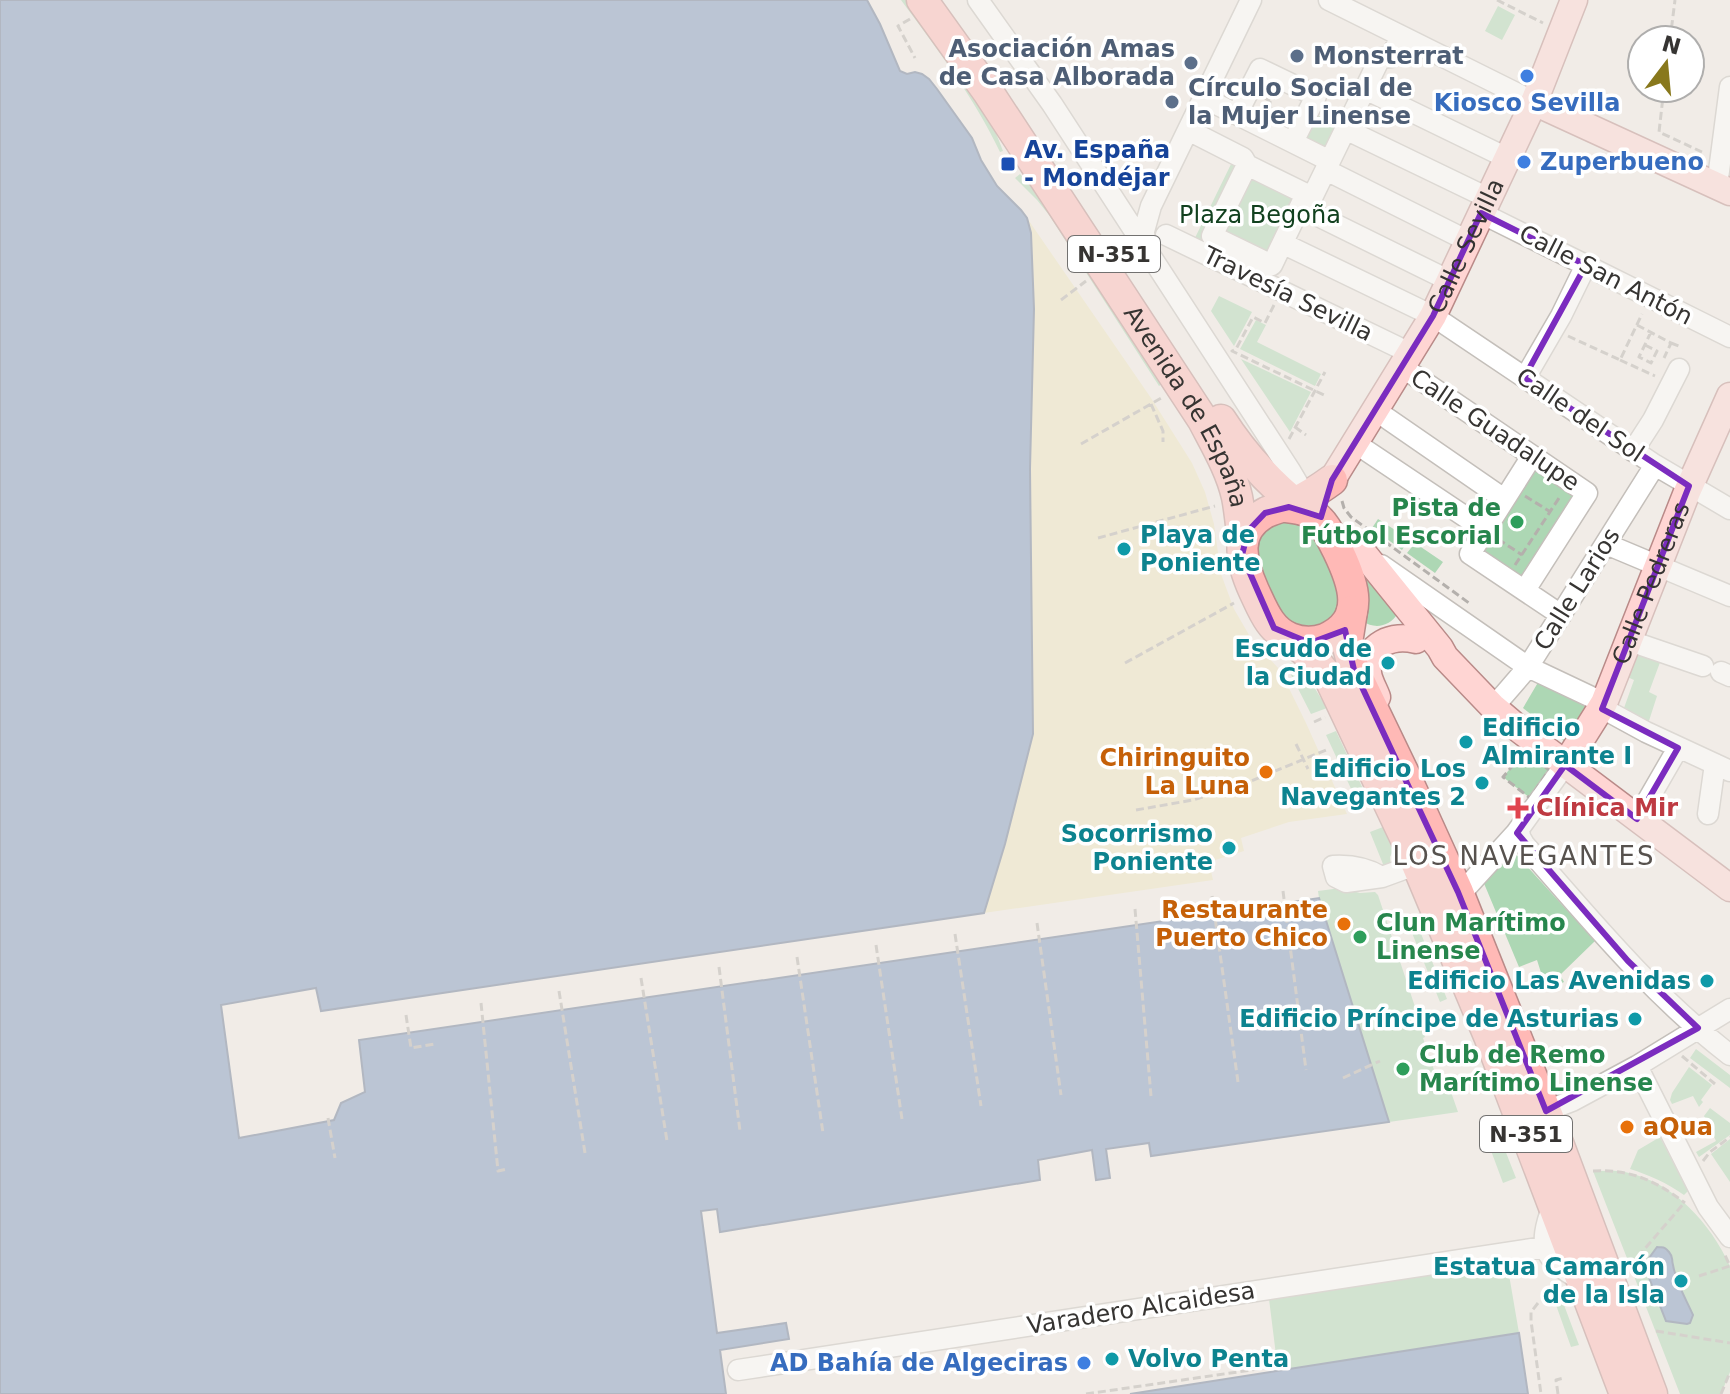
<svg xmlns="http://www.w3.org/2000/svg" width="1730" height="1394" font-family="'DejaVu Sans',sans-serif">
<style>
.green{fill:#add7b4}
.sand{fill:#eee4bf}
.water{fill:#7b94bc;stroke:#667793;stroke-width:2}
.lines{fill:none;stroke-linecap:round;stroke-linejoin:round}
.minor-casing{stroke:#c4bfba;stroke-width:23}
.major-casing{stroke:#b98a88;stroke-width:29}
.highway-casing{stroke:#b98a88;stroke-width:33}
.path{stroke:#b4b0ac;stroke-width:3;stroke-dasharray:8 4;stroke-linecap:butt}
.minor{stroke:#fff;stroke-width:20}
.major{stroke:#ffd5d3;stroke-width:26}
.highway{stroke:#ffb9b6;stroke-width:30}
.marked{fill:none;stroke:#7b2cbf;stroke-width:6;stroke-linejoin:round}
.service-dot{fill:#5c6f8a;stroke:#fff;stroke-width:3}
.shop-dot{fill:#3f7fe0;stroke:#fff;stroke-width:3}
.transit-dot{fill:#1a4fb4;stroke:#fff;stroke-width:3}
.leisure-dot{fill:#2e9e5b;stroke:#fff;stroke-width:3}
.culture-dot{fill:#0f9aa8;stroke:#fff;stroke-width:3}
.food-dot{fill:#e8710a;stroke:#fff;stroke-width:3}
.health-dot{fill:#e0444e;stroke:#fff;stroke-width:3}
.labels{text-anchor:middle;stroke-width:7;stroke-linejoin:round;paint-order:stroke}
.shield{fill:#fff;stroke:#727170;stroke-width:2}
.shield-label{font-size:22px;font-weight:bold;fill:#363432}
.service-label{font-size:24px;font-weight:bold;fill:#4e5e75;stroke:#fff;text-anchor:start}
.shop-label{font-size:24px;font-weight:bold;fill:#366cbe;stroke:#fff}
.transit-label{font-size:24px;font-weight:bold;fill:#164399;stroke:#fff;text-anchor:start}
.park-label{font-size:24px;fill:#12411f;stroke:#fff}
.street-label{font-size:24px;fill:#363432;stroke:#fff}
.leisure-label{font-size:24px;font-weight:bold;fill:#27864d;stroke:#fff;text-anchor:start}
.culture-label{font-size:24px;font-weight:bold;fill:#0d838f;stroke:#fff;text-anchor:end}
.food-label{font-size:24px;font-weight:bold;fill:#c56008;stroke:#fff;text-anchor:end}
.health-label{font-size:24px;font-weight:bold;fill:#be3a42;stroke:#fff;text-anchor:start}
.neighbourhood-label{font-size:26px;letter-spacing:2px;fill:#57524e;stroke:#fff}
</style>
<rect width="100%" height="100%" fill="#f1ece7"/>
<path class="green" d="M901,0H909L994,128L1003,151L1000,152C974,97 937,49 901,0Z
M1498,6L1515,15L1502,40L1485,31Z
M1341,113L1347,116L1328,155L1301,142L1315,114L1336,124Z
M1234,158L1315,193L1276,271L1205,238L1201,246L1193,242Z
M1020,174L1047,204L1165,382L1159,386L1049,215L1037,200L1015,178Z
M1219,296L1252,312L1234,346L1211,311Z
M1256,320L1266,325L1257,342L1321,374L1315,386L1240,349Z
M1241,359L1311,392L1290,432Z
M1532,456L1587,493L1525,590L1470,554Z
M1289,519L1314,530L1343,600L1333,620L1314,630L1283,620L1252,552C1258,529 1268,525 1289,519Z
M1378,519L1409,539L1402,550L1372,528Z
M1415,543L1443,562L1435,573L1407,553Z
M1364,563L1397,614C1391,626 1374,630 1363,621Z
M1635,647L1662,657L1649,692L1657,696L1647,727L1625,716L1627,709L1624,708L1634,680L1623,675Z
M1291,663L1309,679L1327,708L1311,714L1287,667L1288,664Z
M1540,679L1595,705L1570,746L1523,708Z
M1336,731L1370,804L1360,808L1326,735Z
M1525,751L1549,770L1530,798L1503,777Z
M1383,827L1393,851L1390,857L1391,868L1385,869L1370,832Z
M1513,851L1595,941L1560,975L1564,982L1556,986L1551,976L1543,979L1537,960L1519,967L1483,881Z
M1341,888L1360,893L1375,892L1378,895L1425,1037L1423,1038L1442,1093L1451,1092L1458,1112L1389,1122L1319,898L1318,891Z
M1418,926L1447,999L1440,1002L1410,928Z
M1696,1049L1730,1075V1088L1690,1058Z
M1689,1067L1712,1085L1701,1100L1703,1102L1699,1107L1693,1096L1672,1104L1670,1100L1672,1093Z
M1710,1108L1730,1123V1135L1699,1157L1696,1152L1716,1141L1704,1116Z
M1492,1117L1516,1178L1503,1183L1480,1121Z
M1660,1137L1688,1191L1684,1195C1667,1183 1649,1175 1630,1169L1638,1150Z
M1730,1139V1182L1711,1154Z
M1593,1171C1604,1171 1615,1170 1625,1172C1674,1182 1710,1223 1730,1266V1372L1721,1394H1680Z
M1507,1263L1519,1333L1278,1371L1269,1299Z
M1558,1289L1579,1345L1571,1347L1551,1291Z"/>
<path class="sand" d="M1027,218L1151,398L1192,463L1205,492L1214,524L1221,574L1234,609L1252,640L1280,670L1306,723L1347,814L1289,822L1241,838L1244,851L1209,862L1213,880L984,913L1005,844L1033,734L1030,469L1034,309L1031,233Z"/>
<path class="water" d="M0,0H867L880,24L900,71L907,74L915,72L922,74L929,79L937,89L972,138L981,160L997,186L1021,210L1027,218L1031,233L1034,309L1030,469L1033,734L1005,844L984,913L321,1011L316,988L221,1005L239,1138L334,1120L341,1103L365,1092L359,1040L1319,898L1389,1122L1151,1156L1149,1143L1106,1149L1110,1178L1096,1180L1092,1150L1038,1160L1040,1180L720,1232L717,1209L701,1211L717,1333L786,1323L789,1339L720,1350L726,1394H0Z
M1657,1247C1664,1248 1664,1246 1669,1252C1674,1258 1671,1258 1673,1265C1676,1283 1686,1299 1693,1315L1690,1323L1687,1324L1666,1321L1644,1265Z
M1519,1333L1528,1394H1130Z"/>
<g class="lines">
<defs>
<path id="minor" d="M978,0L1052,104L1291,472L1311,506
M1329,0L1534,102
M1365,89L1507,158
M1204,98L1330,161
M1237,114L1260,69L1316,96L1293,142
M1345,129L1488,198
M1188,130L1243,158L1247,165
M1247,165L1306,194L1272,265L1212,236Z
M1326,170L1468,241
M1717,186L1730,87
M1306,210L1380,58L1391,57L1401,36
M1306,210L1450,281
M1481,213L1730,337
M1166,235L1410,353
M1145,246L1144,231L1151,206L1251,0
M1288,246L1433,316L1655,465L1730,509
M1402,367L1587,493L1525,590
M1525,378L1561,316L1586,265
M1375,410L1504,499
M1355,443L1485,530
M1633,451L1653,420L1679,369
M1532,456L1470,554L1561,615
M1606,544L1730,596
M1381,565L1528,667L1604,703
M1630,641L1703,666
M1721,672L1730,676
M1492,706L1503,696L1528,667L1655,465
M1602,708L1646,732L1730,771
M1708,814L1715,764
M1637,819L1678,748
M1519,829L1520,837L1524,844C1589,918 1652,995 1730,1055
M1382,877C1367,868 1350,865 1333,866L1336,877L1346,882L1382,877L1404,869H1410L1415,870L1423,877
M1458,892L1464,890L1516,833L1565,765
M1637,1066L1708,1207L1730,1237
M1546,1111L1572,1101L1637,1066L1730,1009
M1553,1205C1537,1249 1543,1258 1582,1281
M738,1370L1545,1247"/>
<g id="major">
<path d="M1534,102L1730,192"/>
<path id="s1" d="M1332,480L1433,316L1534,102L1574,0"/>
<path d="M1364,554L1440,648L1445,657L1492,706L1520,730L1730,888"/>
<path d="M1377,697C1374,689 1369,681 1368,673C1364,644 1394,634 1416,640"/>
<path id="s2" d="M1565,765L1604,703L1687,492L1730,396"/>
</g>
<g id="highway">
<path id="s3" d="M922,0L988,92L1203,420C1216,445 1231,470 1237,497C1240,512 1241,527 1243,542"/>
<path d="M1221,420C1244,456 1270,484 1303,510"/>
<path d="M1286,507C1296,508 1307,509 1315,516C1326,524 1331,538 1338,551C1353,582 1368,620 1325,639C1313,643 1302,643 1290,638C1270,630 1263,610 1254,591C1241,562 1232,530 1267,512C1276,508 1286,506 1296,502C1309,496 1321,488 1332,480"/>
<path d="M1352,611L1347,643L1354,670L1408,782L1458,892L1552,1127L1652,1394"/>
<path d="M1287,637L1310,655L1330,679L1411,850L1489,1036L1625,1394"/>
</g>
</defs>
<use href="#minor" class="minor-casing"/>
<use href="#major" class="major-casing"/>
<use href="#highway" class="highway-casing"/>
<path class="path" d="M1497,0L1543,23
M910,19L898,26L915,58
M1670,40L1675,0
M1664,88L1659,132L1702,152
M1263,97L1270,101L1277,96
M1270,101V107L1274,111L1272,114
M1274,111H1281L1284,107
M1250 215a9 9 0 1 1 18 0a9 9 0 1 1-18 0Z
M1061,300L1086,281
M1274,305L1265,323L1253,317L1236,349L1232,351L1326,396
M1637,325L1671,343L1664,358
M1568,336L1620,360L1642,314
M1671,343L1681,347
M1645,345L1657,351L1651,363L1639,357L1651,332
M1620,360L1655,376
M1151,404L1163,431V442
M1295,427L1306,435
M1289,439L1325,372
M1081,444L1163,397
M1525,496L1549,511
M1342,501L1344,508L1351,517L1469,603
M1098,538L1215,506
M1498,539L1522,555
M1515,565L1561,495
M1125,663L1234,603
M1314,722L1325,717
M1296,744L1308,769
M1525,751L1549,770L1530,798L1503,777Z
M1136,810L1193,800L1244,784L1326,750
M1283,891L1306,1070
M1212,896L1238,1082
M1135,909L1151,1096
M1037,923L1061,1095
M955,934L981,1106
M876,945L902,1119
M797,957L823,1133
M719,967L740,1131
M641,978L667,1141
M559,991L585,1153
M481,1003L498,1171L507,1169
M406,1015L411,1048L435,1044
M1682,1056L1715,1084
M1343,1078L1380,1061
M328,1118L335,1158
M1703,1161L1710,1152L1730,1137
M1593,1171C1631,1169 1656,1181 1685,1203
M1630,1266L1685,1202
M1699,1276L1730,1266L1724,1253
M1538,1303L1531,1312V1321L1541,1394
M1656,1331L1730,1343
M1086,1394L1272,1367
M1558,1394L1556,1380L1564,1378
M1721,1394L1730,1372"/>
<use href="#minor" class="minor"/>
<use href="#major" class="major"/>
<use href="#highway" class="highway"/>
</g>
<path d="M0 0H1730V1394H0ZM1481,213L1586,265L1524,378L1689,486L1602,709L1678,748L1637,819L1565,765L1517,833L1628,961L1698,1028L1546,1111L1458,892L1354,670L1345,630L1310,643L1274,628L1242,555L1248,531L1265,513L1289,507L1321,517L1332,480L1433,316Z" fill="#f1ece7" fill-opacity=".55" fill-rule="evenodd"/>
<path class="marked" d="M1481,213L1586,265L1524,378L1689,486L1602,709L1678,748L1637,819L1565,765L1517,833L1628,961L1698,1028L1546,1111L1458,892L1354,670L1345,630L1310,643L1274,628L1242,555L1248,531L1265,513L1289,507L1321,517L1332,480L1433,316Z"/>
<g class="service-dot">
<circle cx="1297" cy="56" r="8"/>
<circle cx="1191" cy="63" r="8"/>
<circle cx="1172" cy="102" r="8"/>
</g>
<g class="shop-dot">
<circle cx="1527" cy="76" r="8"/>
<circle cx="1524" cy="162" r="8"/>
<circle cx="1084" cy="1363" r="8"/>
</g>
<rect class="transit-dot" x="1000" y="156" width="16" height="16" rx="4"/>
<g class="leisure-dot">
<circle cx="1517" cy="522" r="8"/>
<circle cx="1360" cy="937" r="8"/>
<circle cx="1403" cy="1069" r="8"/>
</g>
<g class="culture-dot">
<circle cx="1124" cy="549" r="8"/>
<circle cx="1388" cy="663" r="8"/>
<circle cx="1466" cy="742" r="8"/>
<circle cx="1482" cy="783" r="8"/>
<circle cx="1229" cy="848" r="8"/>
<circle cx="1707" cy="981" r="8"/>
<circle cx="1635" cy="1019" r="8"/>
<circle cx="1681" cy="1281" r="8"/>
<circle cx="1112" cy="1359" r="8"/>
</g>
<g class="food-dot">
<circle cx="1266" cy="772" r="8"/>
<circle cx="1344" cy="924" r="8"/>
<circle cx="1627" cy="1127" r="8"/>
</g>
<path class="health-dot" d="M1514 796h8v8h8v8h-8v8h-8v-8h-8v-8h8z"/>
<g class="labels">
<g class="shield">
<rect x="1068" y="236" width="92" height="36" rx="6"/>
<rect x="1480" y="1116" width="92" height="36" rx="6"/>
</g>
<g class="shield-label">
<text x="1114" y="262">N-351</text>
<text x="1526" y="1142">N-351</text>
</g>
<g class="service-label">
<text x="1175" y="57" text-anchor="end">Asociación Amas<tspan x="1175" dy="28">de Casa Alborada</tspan></text>
<text x="1313" y="64">Monsterrat</text>
<text x="1188" y="96">Círculo Social de<tspan x="1188" dy="28">la Mujer Linense</tspan></text>
</g>
<g class="shop-label">
<text x="1527" y="111">Kiosco Sevilla</text>
<text x="1540" y="170" text-anchor="start">Zuperbueno</text>
<text x="1068" y="1371" text-anchor="end">AD Bahía de Algeciras</text>
</g>
<g class="transit-label">
<text x="1024" y="158">Av. España<tspan x="1024" dy="28">- Mondéjar</tspan></text>
</g>
<g class="park-label">
<text x="1260" y="223">Plaza Begoña</text>
</g>
<g class="street-label">
<text dy="8" stroke="none"><textPath href="#s1" startOffset="270">Calle Sevilla</textPath></text>
<text transform="translate(1606 275) rotate(27)" y="8">Calle San Antón</text>
<text transform="translate(1288 294) rotate(26)" y="8">Travesía Sevilla</text>
<text dy="8" stroke="none"><textPath href="#s3" startOffset="486">Avenida de España</textPath></text>
<text transform="translate(1580 415) rotate(34)" y="8">Calle del Sol</text>
<text transform="translate(1495 430) rotate(34)" y="8">Calle Guadalupe</text>
<text dy="8" stroke="none"><textPath href="#s2" startOffset="202">Calle Pedreras</textPath></text>
<text transform="translate(1577 589) rotate(-58)" y="8">Calle Larios</text>
<text transform="translate(1141 1308) rotate(-9)" y="8">Varadero Alcaidesa</text>
</g>
<g class="leisure-label">
<text x="1501" y="516" text-anchor="end">Pista de<tspan x="1501" dy="28">Fútbol Escorial</tspan></text>
<text x="1376" y="931">Clun Marítimo<tspan x="1376" dy="28">Linense</tspan></text>
<text x="1419" y="1063">Club de Remo<tspan x="1419" dy="28">Marítimo Linense</tspan></text>
</g>
<g class="culture-label">
<text x="1140" y="543" text-anchor="start">Playa de<tspan x="1140" dy="28">Poniente</tspan></text>
<text x="1372" y="657">Escudo de<tspan x="1372" dy="28">la Ciudad</tspan></text>
<text x="1482" y="736" text-anchor="start">Edificio<tspan x="1482" dy="28">Almirante I</tspan></text>
<text x="1466" y="777">Edificio Los<tspan x="1466" dy="28">Navegantes 2</tspan></text>
<text x="1213" y="842">Socorrismo<tspan x="1213" dy="28">Poniente</tspan></text>
<text x="1691" y="989">Edificio Las Avenidas</text>
<text x="1619" y="1027">Edificio Príncipe de Asturias</text>
<text x="1665" y="1275">Estatua Camarón<tspan x="1665" dy="28">de la Isla</tspan></text>
<text x="1128" y="1367" text-anchor="start">Volvo Penta</text>
</g>
<g class="food-label">
<text x="1250" y="766">Chiringuito<tspan x="1250" dy="28">La Luna</tspan></text>
<text x="1328" y="918">Restaurante<tspan x="1328" dy="28">Puerto Chico</tspan></text>
<text x="1643" y="1135" text-anchor="start">aQua</text>
</g>
<g class="health-label">
<text x="1536" y="816">Clínica Mir</text>
</g>
<g class="neighbourhood-label">
<text x="1524" y="865">LOS NAVEGANTES</text>
</g>
</g>
<g transform="translate(1666 64) rotate(16)"><circle r="38" fill="#ffffff" stroke="#afaead" stroke-width="2"/>
<path d="M0-6L14 30L0 20L-14 30Z" fill="#88781c"/>
<text y="-12" font-size="22" font-weight="bold" text-anchor="middle" fill="#363432">N</text>
</g>
</svg>
